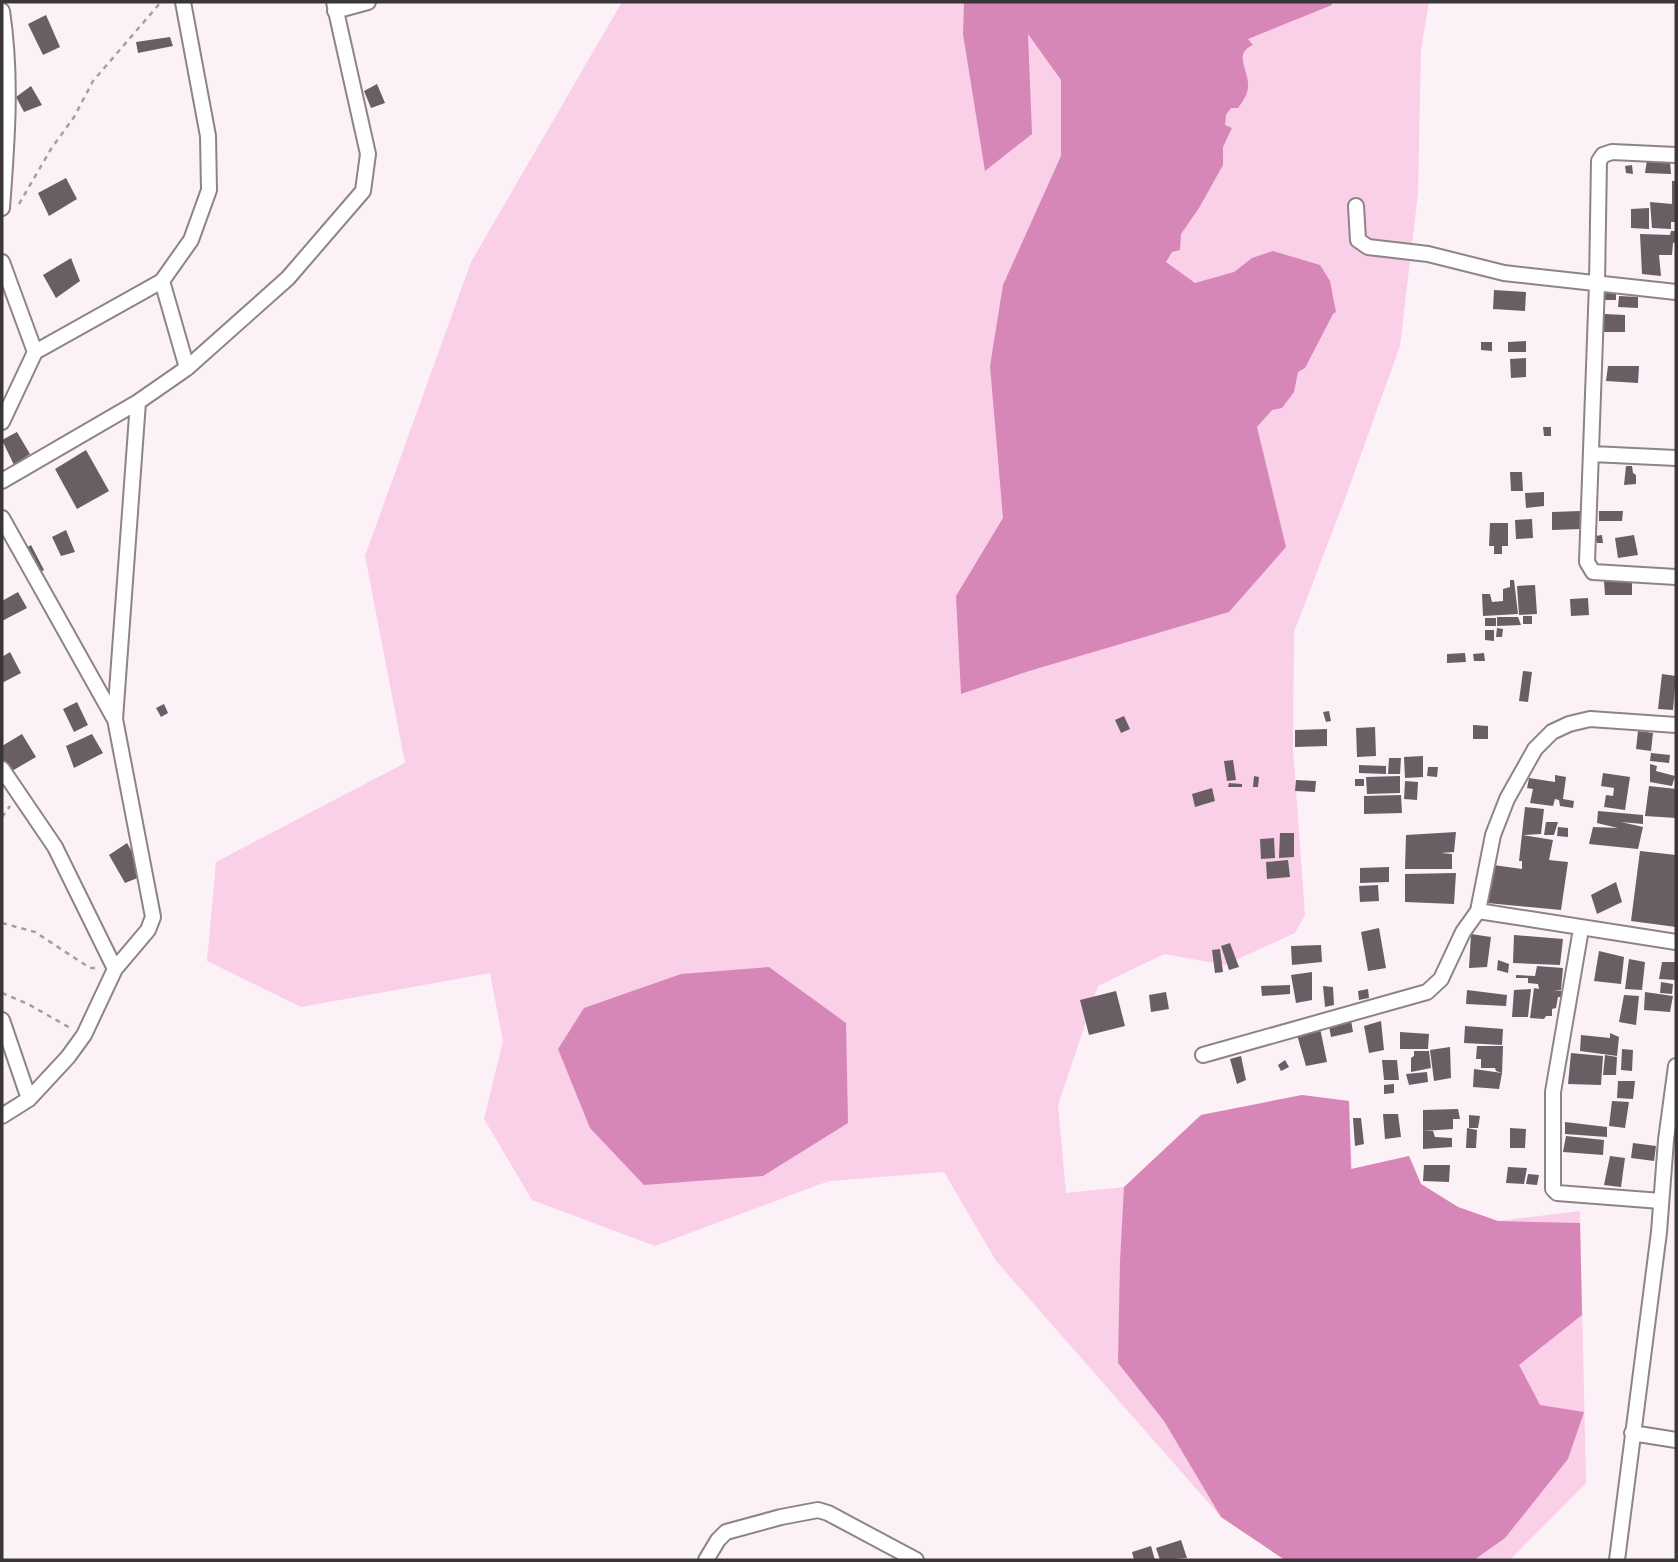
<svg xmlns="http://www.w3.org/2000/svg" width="1678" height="1562" font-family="Commissioner,sans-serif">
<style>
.green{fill:#facfe8}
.water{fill:#d786b8}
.building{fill:#695e64}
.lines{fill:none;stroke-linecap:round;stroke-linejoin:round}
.minor-casing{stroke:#8e8389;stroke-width:18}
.path{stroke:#a79ea3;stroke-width:2.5;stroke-dasharray:5 5;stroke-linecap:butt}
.minor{stroke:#fff;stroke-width:14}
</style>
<rect width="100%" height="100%" fill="#fdf1f8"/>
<path class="green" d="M622,2H1429L1421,49L1418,193L1400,346L1346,496L1294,632L1293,748L1305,915L1295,933L1225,965L1164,954L1098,986L1058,1105L1066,1193L1124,1187L1201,1115L1302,1095L1349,1101L1352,1169L1409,1156L1421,1184L1458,1207L1498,1221L1580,1211L1586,1483L1510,1560H1285L1221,1517L996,1261L944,1172L829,1181L655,1246L532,1200L484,1119L503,1041L490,973L301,1007L207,961L216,862L405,763L365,556L471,262Z"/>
<path class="water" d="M964,2H1331L1332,5L1248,39L1253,45C1234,53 1247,68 1248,83C1249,93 1243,101 1238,108H1231L1226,115L1225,125L1232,128L1223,147V165L1199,208L1181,234L1180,250L1172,252L1166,262L1195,283L1234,272L1252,258L1273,251L1320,265L1330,281L1336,312L1333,314L1305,368L1298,372L1294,392L1282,408L1272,410L1257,427L1286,547L1229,612L1029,671L961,694L956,596L1003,518L990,366L1003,285L1061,156V80L1028,34L1032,134L985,171L963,34Z
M769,967L846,1023L848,1123L763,1176L644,1185L590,1128L558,1049L584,1008L681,974Z
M1302,1095L1349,1101L1351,1169L1409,1156L1421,1184L1458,1207L1498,1221L1580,1223L1582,1315L1519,1365L1540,1405L1584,1412L1568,1459L1505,1538L1474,1560H1285L1221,1517L1164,1421L1118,1363L1120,1261L1124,1187L1201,1115Z"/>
<path class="building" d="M46,15L60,47L43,55L28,24Z
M170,37L173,46L138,53L136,42Z
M377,84L385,103L371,108L364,91Z
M31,86L42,105L24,112L16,97Z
M1647,160L1670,161L1671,174L1645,173Z
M1632,165L1633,174L1626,173L1625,166Z
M66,178L77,199L49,216L38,193Z
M1672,181H1676V222H1671V229L1652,228L1650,202L1672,204Z
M1649,208V229L1631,228V209Z
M1671,231H1676V242L1673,243L1672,255H1659L1661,276L1642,274L1640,234L1670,235Z
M71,258L80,281L56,298L43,275Z
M1494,290L1526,292L1525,311L1493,309Z
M1603,292L1616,293V300H1604L1605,314L1625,315V332H1598L1600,294L1604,295Z
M1619,296L1638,297V308L1618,307Z
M1526,341V352H1508V342Z
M1481,342H1492V351L1481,350Z
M1526,358V377L1511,378L1510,359Z
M1608,366H1639L1638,383L1606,381Z
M1543,427H1551V436H1544Z
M17,432L30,454L14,465L2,440Z
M86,450L109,491L77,509L55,469Z
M1626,466H1632L1633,473L1636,475V484L1624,485Z
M1510,472H1522L1523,491H1511Z
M1544,492V506L1526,508L1525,493Z
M1580,511L1581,529L1552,530V512Z
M1599,511H1623L1622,521H1599Z
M1532,519L1533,538L1516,539L1515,520Z
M1490,523H1508V546H1502V554H1494V546H1489Z
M66,530L75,552L61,556L52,537Z
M1602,535L1603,543H1597L1595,536Z
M1634,535L1638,555L1618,558L1615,538Z
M31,545L44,570L30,578L16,554Z
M1510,580H1514L1518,614L1483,616L1482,594H1490L1492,602L1503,601V589L1510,587Z
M1604,581H1632V595H1605Z
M1535,585L1537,614L1519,615L1517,586Z
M18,592L27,608L2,621V601Z
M1588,598L1589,615L1571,616L1570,599Z
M1523,616H1532V624H1523Z
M1497,617H1518L1521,625L1497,626Z
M1485,618H1496V626H1485Z
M1497,628L1503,629L1502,637H1496Z
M1485,630H1494V641L1485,640Z
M10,652L21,673L2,683V657Z
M1465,653L1466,662L1447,663V654Z
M1484,653L1485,661H1474L1473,654Z
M1523,671L1532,672L1528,702L1519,701Z
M1662,674L1676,676L1673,710L1658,709Z
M77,702L88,725L74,732L63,709Z
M164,704L168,713L161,717L156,708Z
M1329,711L1331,721L1326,722L1323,712Z
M1124,716L1130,729L1121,733L1115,720Z
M1473,725L1488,726V739H1473Z
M1375,727L1376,756L1357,757L1356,728Z
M1327,729V746L1295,747V730Z
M1638,731L1653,733L1651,751L1636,749Z
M22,734L36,757L5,775L2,769V746Z
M92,734L103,753L74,768L66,746Z
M1651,753L1670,755L1669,763L1650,761Z
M1423,756V777L1405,778L1404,757Z
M1389,758H1401L1400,774H1388Z
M1233,760L1236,780L1227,781L1224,761Z
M1650,764L1657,766L1656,771L1675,776L1672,786L1650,782Z
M1359,765L1386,766V774L1359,773Z
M1428,767H1438L1437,777L1427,776Z
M1603,773L1630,777L1625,810L1604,807L1606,795L1613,796L1614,788L1601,786Z
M1555,775L1566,777L1563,799L1574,801L1573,808L1560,806L1559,800L1555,799L1553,806L1530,803L1533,789L1527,788L1529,778L1555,782Z
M1254,776L1259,777L1258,787H1253Z
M1400,776V793L1367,794L1366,777Z
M1355,779H1364V786H1355Z
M1296,780L1316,781L1315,792L1295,791Z
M1405,781L1418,782L1417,800L1404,799Z
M1229,783L1242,784V787H1228Z
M1649,786L1676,789V818L1645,816Z
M1212,788L1215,801L1195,807L1192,794Z
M1401,795L1402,813L1364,814V796Z
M1525,807L1544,809L1541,834L1523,835L1553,840L1549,860L1568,862L1561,910L1477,902L1479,863L1522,869V861H1519Z
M1598,811L1643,815V824L1621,822L1643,827L1638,849L1589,844L1593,827L1618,828L1597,823Z
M1546,822H1558L1554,835H1544Z
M1558,827L1568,828V837L1557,836Z
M1456,832L1454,852L1441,853L1452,854V869H1405L1406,835Z
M1280,833H1294V857L1279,858Z
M1274,838L1275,858L1261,859L1260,839Z
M127,843L145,875L125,883L109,855Z
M1640,851L1676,855V927L1631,921Z
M1288,860L1290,877L1267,879L1266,862Z
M1389,867V882L1360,883V868Z
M1456,873L1454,904L1405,902V874Z
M1616,882L1622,902L1597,914L1591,895Z
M1378,885L1379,901L1360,902L1359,886Z
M1379,928L1386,968L1368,971L1361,932Z
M1471,934L1491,937L1487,967L1469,968Z
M1514,935L1563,939L1560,965L1513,963Z
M1230,943L1239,967L1229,970L1221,946Z
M1321,945L1322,962L1292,965L1291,946Z
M1220,949L1223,972L1215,973L1212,950Z
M1599,951L1624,957L1621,984L1594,981Z
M1629,959L1645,962L1642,990L1625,989Z
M1498,960L1509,964L1508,973L1497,970Z
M1662,962H1676V980L1659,979Z
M1537,966L1563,968L1561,990H1554L1562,991L1561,997H1558L1556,1008L1552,1009V1016H1546L1544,1019L1530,1018L1534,988L1539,989L1538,984L1528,983V978H1516V975L1535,976Z
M1312,972V1000L1296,1003L1291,975Z
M1661,982L1673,984L1672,994L1660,993Z
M1290,985V994L1262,996L1261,986Z
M1323,986L1333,987L1334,1005L1325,1007Z
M1368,989L1369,998L1359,1000L1358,991Z
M1531,989L1528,1017H1512L1514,990Z
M1467,990L1507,995L1506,1006L1466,1004Z
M1116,991L1125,1026L1089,1035L1080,1000Z
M1166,992L1169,1009L1151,1012L1149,995Z
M1645,992L1673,996L1670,1012L1644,1010Z
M1624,995L1639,996L1636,1025L1619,1022Z
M1351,1020L1353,1032L1331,1037L1329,1026Z
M1381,1021L1384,1050L1369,1053L1364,1026Z
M1465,1026L1503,1029L1502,1045L1464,1043Z
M1320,1028L1327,1062L1306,1066L1297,1035Z
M1400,1032L1429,1034L1428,1049H1400Z
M1610,1033L1619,1037L1617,1056L1580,1051L1581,1035L1610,1038Z
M1477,1046H1503L1502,1073L1499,1089L1473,1087L1474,1069L1502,1073L1496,1071L1495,1068H1481V1059H1476Z
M1450,1047L1451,1078L1434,1081L1430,1050Z
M1622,1049L1633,1050L1632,1071L1621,1070Z
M1414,1051H1429L1431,1068L1411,1072V1058L1414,1056Z
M1571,1053L1603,1056L1601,1085L1568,1084Z
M1605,1055L1617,1057L1616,1075H1603Z
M1241,1056L1246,1080L1237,1084L1230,1059Z
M1285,1060L1289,1067L1281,1071L1278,1065Z
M1382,1060H1397L1399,1080H1384Z
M1427,1072L1428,1082L1409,1085L1406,1074Z
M1618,1081H1635L1633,1099L1617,1098Z
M1394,1084V1093L1384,1094V1085Z
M1612,1101L1629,1102L1625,1128L1609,1126Z
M1458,1109L1460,1119H1453V1129L1423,1131H1433L1435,1137L1452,1138V1147L1423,1149V1110Z
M1383,1114H1398L1401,1137L1385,1139Z
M1469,1115L1480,1116L1478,1128H1469Z
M1353,1118H1361L1364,1144L1355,1146Z
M1565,1122L1607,1127V1137L1565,1134Z
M1467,1128L1477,1130L1476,1148H1466Z
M1510,1128L1526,1129L1525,1148H1510Z
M1566,1136L1604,1140L1603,1155L1563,1152Z
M1633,1143L1656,1146L1654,1161L1631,1158Z
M1610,1156L1625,1158L1621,1187L1604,1185Z
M1424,1165H1450L1449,1182L1423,1181Z
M1508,1167L1527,1168L1524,1184L1506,1183Z
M1528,1174L1539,1175L1537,1185L1526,1184Z
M1181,1540L1187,1558L1160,1560L1156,1548Z
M1151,1546L1155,1560H1134L1132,1552Z"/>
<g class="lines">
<defs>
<path id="minor" d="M2,11C12,76 7,142 2,208
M335,11L368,2
M1676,155L1612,152L1603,155L1599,161L1597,283L1587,562L1593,572L1676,577
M1356,206L1358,240L1368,247L1428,254L1504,273L1676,292
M2,262L35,352
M162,281L187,368
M2,422L35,352L162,281L191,240L209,190L208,136L183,2
M1592,454L1676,458
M2,481L138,402L187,368L288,278L363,191L368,154L334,2
M2,518L114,718
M2,769L55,847L115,969L84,1035L68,1057L29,1099L2,1116
M1478,911L1676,942
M1581,929L1553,1092V1189L1557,1193L1661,1201
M115,969L148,930L153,917L115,719L138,402
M2,1020L29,1099
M1203,1055L1427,992L1441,979L1463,932L1478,911L1493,835L1507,799L1535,749L1552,732L1569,724L1590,719L1676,725
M1632,1433L1676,1440
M706,1560L718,1540L726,1532L781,1517L818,1510L828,1513L916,1560
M1617,1560L1659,1232L1666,1140L1676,1066"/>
</defs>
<use href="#minor" class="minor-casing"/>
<path class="path" d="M19,204L51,149L74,117L93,81L161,2
M2,817L10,806
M2,923L35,932L90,968H97
M2,993L28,1004L72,1029"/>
<use href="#minor" class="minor"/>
</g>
<rect width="1678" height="1562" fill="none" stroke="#3a3538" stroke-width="7"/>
</svg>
